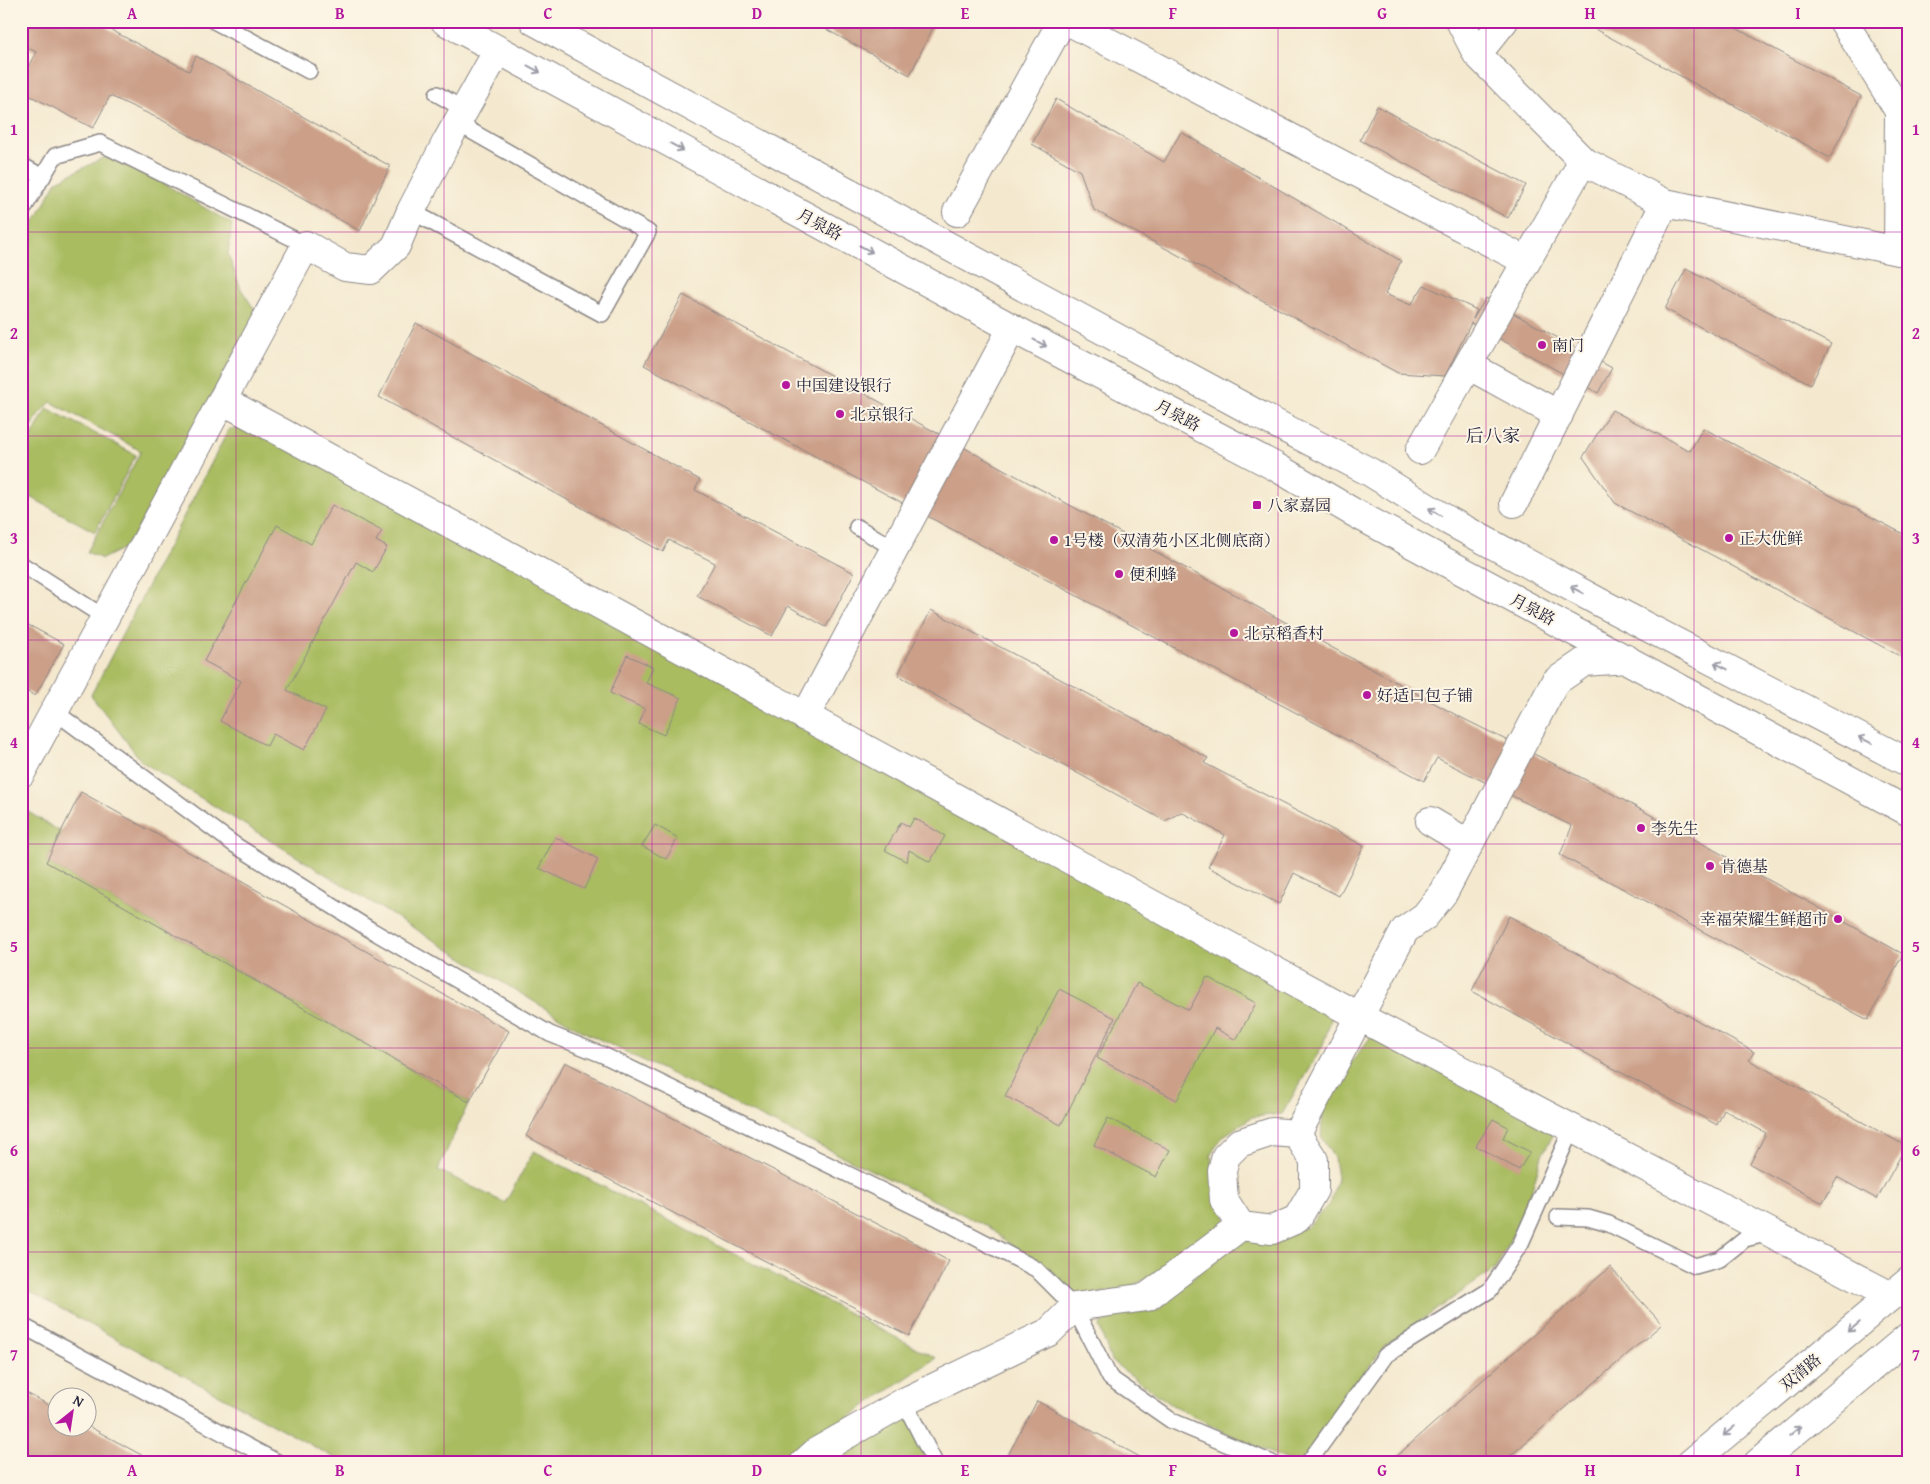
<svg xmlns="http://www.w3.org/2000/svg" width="1930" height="1484" font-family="'Gentium Book Plus','Noto Serif SC',serif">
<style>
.green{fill:#a9bc60;stroke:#666f4e}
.building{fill:#cb9f88}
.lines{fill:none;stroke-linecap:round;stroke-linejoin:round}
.service-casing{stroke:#8b8685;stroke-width:18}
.minor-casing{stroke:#8b8685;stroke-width:30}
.secondary-casing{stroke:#8b8685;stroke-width:30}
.service{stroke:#fff;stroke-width:15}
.minor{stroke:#fff;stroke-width:28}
.secondary{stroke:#fff;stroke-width:28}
.oneway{stroke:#9c9ca7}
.grid{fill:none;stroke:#b5179e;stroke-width:1;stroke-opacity:0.55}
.poi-dot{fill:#b5179e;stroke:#fcf5e5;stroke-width:2}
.labels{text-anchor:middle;stroke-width:4;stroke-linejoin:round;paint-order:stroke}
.street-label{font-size:16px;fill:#22223b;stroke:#fcf5e5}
.poi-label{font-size:16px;fill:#22223b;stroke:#fcf5e5;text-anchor:start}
.neighbourhood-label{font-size:18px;fill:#22223b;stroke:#fcf5e5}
.neatline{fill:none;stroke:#b5179e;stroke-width:2}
.grid-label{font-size:16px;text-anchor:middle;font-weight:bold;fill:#b5179e}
</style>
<rect width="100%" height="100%" fill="#fcf5e5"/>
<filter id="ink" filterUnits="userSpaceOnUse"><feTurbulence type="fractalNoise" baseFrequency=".02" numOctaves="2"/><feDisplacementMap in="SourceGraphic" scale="10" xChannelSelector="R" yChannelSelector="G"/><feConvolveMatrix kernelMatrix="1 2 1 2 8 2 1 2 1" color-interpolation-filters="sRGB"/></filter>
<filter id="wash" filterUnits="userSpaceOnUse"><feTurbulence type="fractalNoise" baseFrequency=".0096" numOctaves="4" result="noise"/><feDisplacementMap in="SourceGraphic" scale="20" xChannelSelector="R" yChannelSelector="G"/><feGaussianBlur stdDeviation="1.12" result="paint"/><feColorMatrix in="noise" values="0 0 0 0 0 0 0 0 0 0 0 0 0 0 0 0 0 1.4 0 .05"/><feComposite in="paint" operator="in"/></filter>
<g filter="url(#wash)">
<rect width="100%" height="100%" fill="#f4e9cf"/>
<path class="green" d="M105,157L158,180L232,224L228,254L241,289L257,313L128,546L102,559L87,552L141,451L51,402L38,415L21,449V246L57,181Z
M47,408L136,455L95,532L21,492V457Z
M229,429H262L1334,1010L1323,1045L1282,1114L1252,1117L1222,1137L1211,1155L1215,1190L1227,1221L1173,1266L1125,1289L1076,1297L987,1226L582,1031L142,762L91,695Z
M25,810L61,832L46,862L469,1102L438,1170L505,1203L534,1151L936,1358L809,1444L787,1463H344L21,1287V817Z
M1372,1035L1555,1132L1542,1155L1527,1206L1496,1268L1385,1346L1348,1394L1303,1463H1295L1246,1443L1172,1405L1111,1361L1099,1326L1115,1314L1158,1310L1242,1232L1306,1228L1331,1202L1337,1178L1334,1158L1321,1137L1323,1111L1342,1075Z
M903,1406L930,1463H824Z"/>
<g id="blocks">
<path class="building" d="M21,21H94L189,71L196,56L390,166L360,231L162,120L110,96L93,128L21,91V80L36,52L21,44Z
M811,21H936L910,75Z
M1597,21H1723L1861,96L1830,158L1593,28Z
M1056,99L1164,162L1181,132L1401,261L1385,294L1411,305L1424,285L1477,310L1473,319L1486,298L1612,368L1598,393L1471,323L1445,376L1398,373L1094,210L1080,171L1032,144Z
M1377,106L1526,185L1508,218L1360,140Z
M1686,269L1831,344L1811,384L1665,309Z
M683,295L1458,716L1596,785L1903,954L1868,1020L1560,855L1572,826L1437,758L1424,781L644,365Z
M416,323L700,480L695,490L854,573L826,627L788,606L772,636L697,596L715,563L669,540L663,552L379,397Z
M1612,410L1690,451L1703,428L1909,537V661L1615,503L1583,457Z
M332,505L382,531L376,541L387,547L373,572L356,562L287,690L326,710L304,750L273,734L267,746L220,721L241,681L204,661L277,525L311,544Z
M931,610L1208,758L1204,763L1364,846L1339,896L1294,873L1279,904L1208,867L1225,835L1181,812L1165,821L898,675Z
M21,621L64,644L35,696L21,688Z
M627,655L653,667L646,683L681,698L664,735L639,724L645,709L610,693Z
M81,792L509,1031L469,1102L46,862Z
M914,818L945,836L930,862L909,850L907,862L885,850L901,822L909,827Z
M655,825L678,838L666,859L642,846Z
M555,837L598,859L584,889L539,868Z
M1509,916L1754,1052L1749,1060L1906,1146L1877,1199L1837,1177L1823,1203L1750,1164L1766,1133L1724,1110L1717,1125L1472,991Z
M1207,977L1256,1003L1236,1040L1215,1028L1177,1100L1097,1058L1137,983L1189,1010Z
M1059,989L1115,1018L1061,1125L1005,1096Z
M565,1062L949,1261L909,1336L526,1136Z
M1108,1118L1170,1150L1156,1177L1094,1145Z
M1493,1119L1508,1127L1503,1138L1530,1152L1519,1170L1476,1146Z
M1610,1267L1662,1324L1502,1463H1389Z
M21,1390L58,1410V1426H88L156,1463H21Z
M1037,1401L1151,1463H1018L1007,1457Z"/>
</g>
</g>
<g filter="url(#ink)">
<use href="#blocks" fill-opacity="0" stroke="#8b8685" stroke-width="1"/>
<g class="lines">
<defs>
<path id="service" d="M214,21L309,71
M437,94L465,110
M21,165L43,177
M411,211L602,314L648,232L457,123
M21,213L55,156L100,143L306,245
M857,527L895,549
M21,564L104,617
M54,711L235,845L371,930L550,1034L603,1055L938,1218L1036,1269L1074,1307L1110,1378L1172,1421L1272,1463
M1558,1217L1588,1218L1609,1224L1695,1266L1720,1259L1745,1239L1770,1233
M21,1325L279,1463
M904,1402L935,1463
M1308,1463L1386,1355L1490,1290L1521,1243L1572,1128"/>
<path id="minor" d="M1068,21L1526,261
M1460,21L1477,54L1583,161L1665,203L1898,251L1909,247
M1843,21L1899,111L1898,251
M1477,54L1504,21
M957,212L1062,21
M1468,365L1559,415
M222,400L1360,1017L1891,1296
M1420,450L1583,161
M1514,503L1665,203
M805,717L1012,328
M21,773L306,245L345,267L371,270L396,246L411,211L447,141L498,50
M1430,821L1469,844
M1241,1226L1224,1200L1222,1171L1226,1156L1239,1143L1272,1132L1297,1134
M804,1463L816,1452L904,1402L1049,1332L1074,1307L1147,1297L1241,1226L1272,1230L1297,1219L1314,1190V1160L1297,1134L1405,930L1425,916L1444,892L1555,682L1584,662L1627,659"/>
<path id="secondary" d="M445,21L1012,328L1276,467L1351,511L1909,812
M534,21L1257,414L1370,472L1449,521L1599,602L1909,763
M1691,1463L1909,1281
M1758,1463L1909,1336"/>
</defs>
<use href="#service" class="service-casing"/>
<use href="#minor" class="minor-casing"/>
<use href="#secondary" class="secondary-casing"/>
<use href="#service" class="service"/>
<use href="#minor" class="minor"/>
<use href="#secondary" class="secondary"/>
</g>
<defs><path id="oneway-shaft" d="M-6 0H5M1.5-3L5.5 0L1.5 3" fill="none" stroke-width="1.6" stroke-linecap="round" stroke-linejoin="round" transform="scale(1.25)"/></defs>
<g class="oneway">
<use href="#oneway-shaft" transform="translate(534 69) rotate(28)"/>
<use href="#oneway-shaft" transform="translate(677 147) rotate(28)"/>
<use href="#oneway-shaft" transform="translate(866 249) rotate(28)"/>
<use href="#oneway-shaft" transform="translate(1040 343) rotate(28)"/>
<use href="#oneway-shaft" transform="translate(1435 512) rotate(-148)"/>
<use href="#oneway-shaft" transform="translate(1577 590) rotate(-152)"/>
<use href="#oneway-shaft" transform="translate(1721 666) rotate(-153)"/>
<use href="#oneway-shaft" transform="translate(1865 740) rotate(-153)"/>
<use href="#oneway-shaft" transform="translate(1854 1327) rotate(140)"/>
<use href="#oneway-shaft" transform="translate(1729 1431) rotate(140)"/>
<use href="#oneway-shaft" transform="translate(1795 1431) rotate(-40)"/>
</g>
</g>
<path class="grid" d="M236,21V1463M444,21V1463M652,21V1463M861,21V1463M1069,21V1463M1278,21V1463M1486,21V1463M1694,21V1463M21,232H1909M21,436H1909M21,640H1909M21,844H1909M21,1048H1909M21,1252H1909"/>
<g class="poi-dot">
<circle cx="1542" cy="345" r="5"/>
<circle cx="786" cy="385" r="5"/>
<circle cx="840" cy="414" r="5"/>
<rect x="1252" y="500" width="10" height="10" rx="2.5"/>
<circle cx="1729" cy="538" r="5"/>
<circle cx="1054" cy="540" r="5"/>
<circle cx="1119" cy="574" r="5"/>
<circle cx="1234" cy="633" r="5"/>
<circle cx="1367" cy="695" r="5"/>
<circle cx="1641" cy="828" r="5"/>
<circle cx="1710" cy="866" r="5"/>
<circle cx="1838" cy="919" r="5"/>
</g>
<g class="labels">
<g class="street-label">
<text transform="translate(820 224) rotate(28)" y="6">月泉路</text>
<text transform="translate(1178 415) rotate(28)" y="6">月泉路</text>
<text transform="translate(1533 609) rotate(28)" y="6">月泉路</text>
<text transform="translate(1800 1372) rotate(-40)" y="6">双清路</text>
</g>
<g class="poi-label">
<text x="1552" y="351">南门</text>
<text x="796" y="391">中国建设银行</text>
<text x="850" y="420">北京银行</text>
<text x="1267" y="511">八家嘉园</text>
<text x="1739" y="544">正大优鲜</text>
<text x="1064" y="546">1号楼（双清苑小区北侧底商）</text>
<text x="1129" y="580">便利蜂</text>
<text x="1244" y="639">北京稻香村</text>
<text x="1377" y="701">好适口包子铺</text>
<text x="1651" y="834">李先生</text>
<text x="1720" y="872">肯德基</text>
<text x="1828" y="925" text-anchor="end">幸福荣耀生鲜超市</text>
</g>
<g class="neighbourhood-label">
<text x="1493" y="442">后八家</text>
</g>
</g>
<rect width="1930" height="1484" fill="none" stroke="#fcf5e5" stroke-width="55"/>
<g transform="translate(72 1412) rotate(30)"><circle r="24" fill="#fcf5e5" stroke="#a5a1a1"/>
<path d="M0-4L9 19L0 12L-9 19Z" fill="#b5179e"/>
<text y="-8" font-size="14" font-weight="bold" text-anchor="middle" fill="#22223b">N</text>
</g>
<rect x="28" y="28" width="1874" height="1428" class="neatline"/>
<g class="grid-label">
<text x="132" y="19">A</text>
<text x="340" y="19">B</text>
<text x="548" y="19">C</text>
<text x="757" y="19">D</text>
<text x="965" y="19">E</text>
<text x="1173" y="19">F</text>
<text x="1382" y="19">G</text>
<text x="1590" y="19">H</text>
<text x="1798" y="19">I</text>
<text x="14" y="135">1</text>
<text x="1916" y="135">1</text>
<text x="14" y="339">2</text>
<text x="1916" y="339">2</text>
<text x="14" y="544">3</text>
<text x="1916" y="544">3</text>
<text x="14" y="748">4</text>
<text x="1916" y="748">4</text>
<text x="14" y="952">5</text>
<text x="1916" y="952">5</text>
<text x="14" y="1156">6</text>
<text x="1916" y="1156">6</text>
<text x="14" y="1360">7</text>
<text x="1916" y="1360">7</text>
<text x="132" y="1476">A</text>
<text x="340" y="1476">B</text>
<text x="548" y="1476">C</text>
<text x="757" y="1476">D</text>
<text x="965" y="1476">E</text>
<text x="1173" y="1476">F</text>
<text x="1382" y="1476">G</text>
<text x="1590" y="1476">H</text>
<text x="1798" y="1476">I</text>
</g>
</svg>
